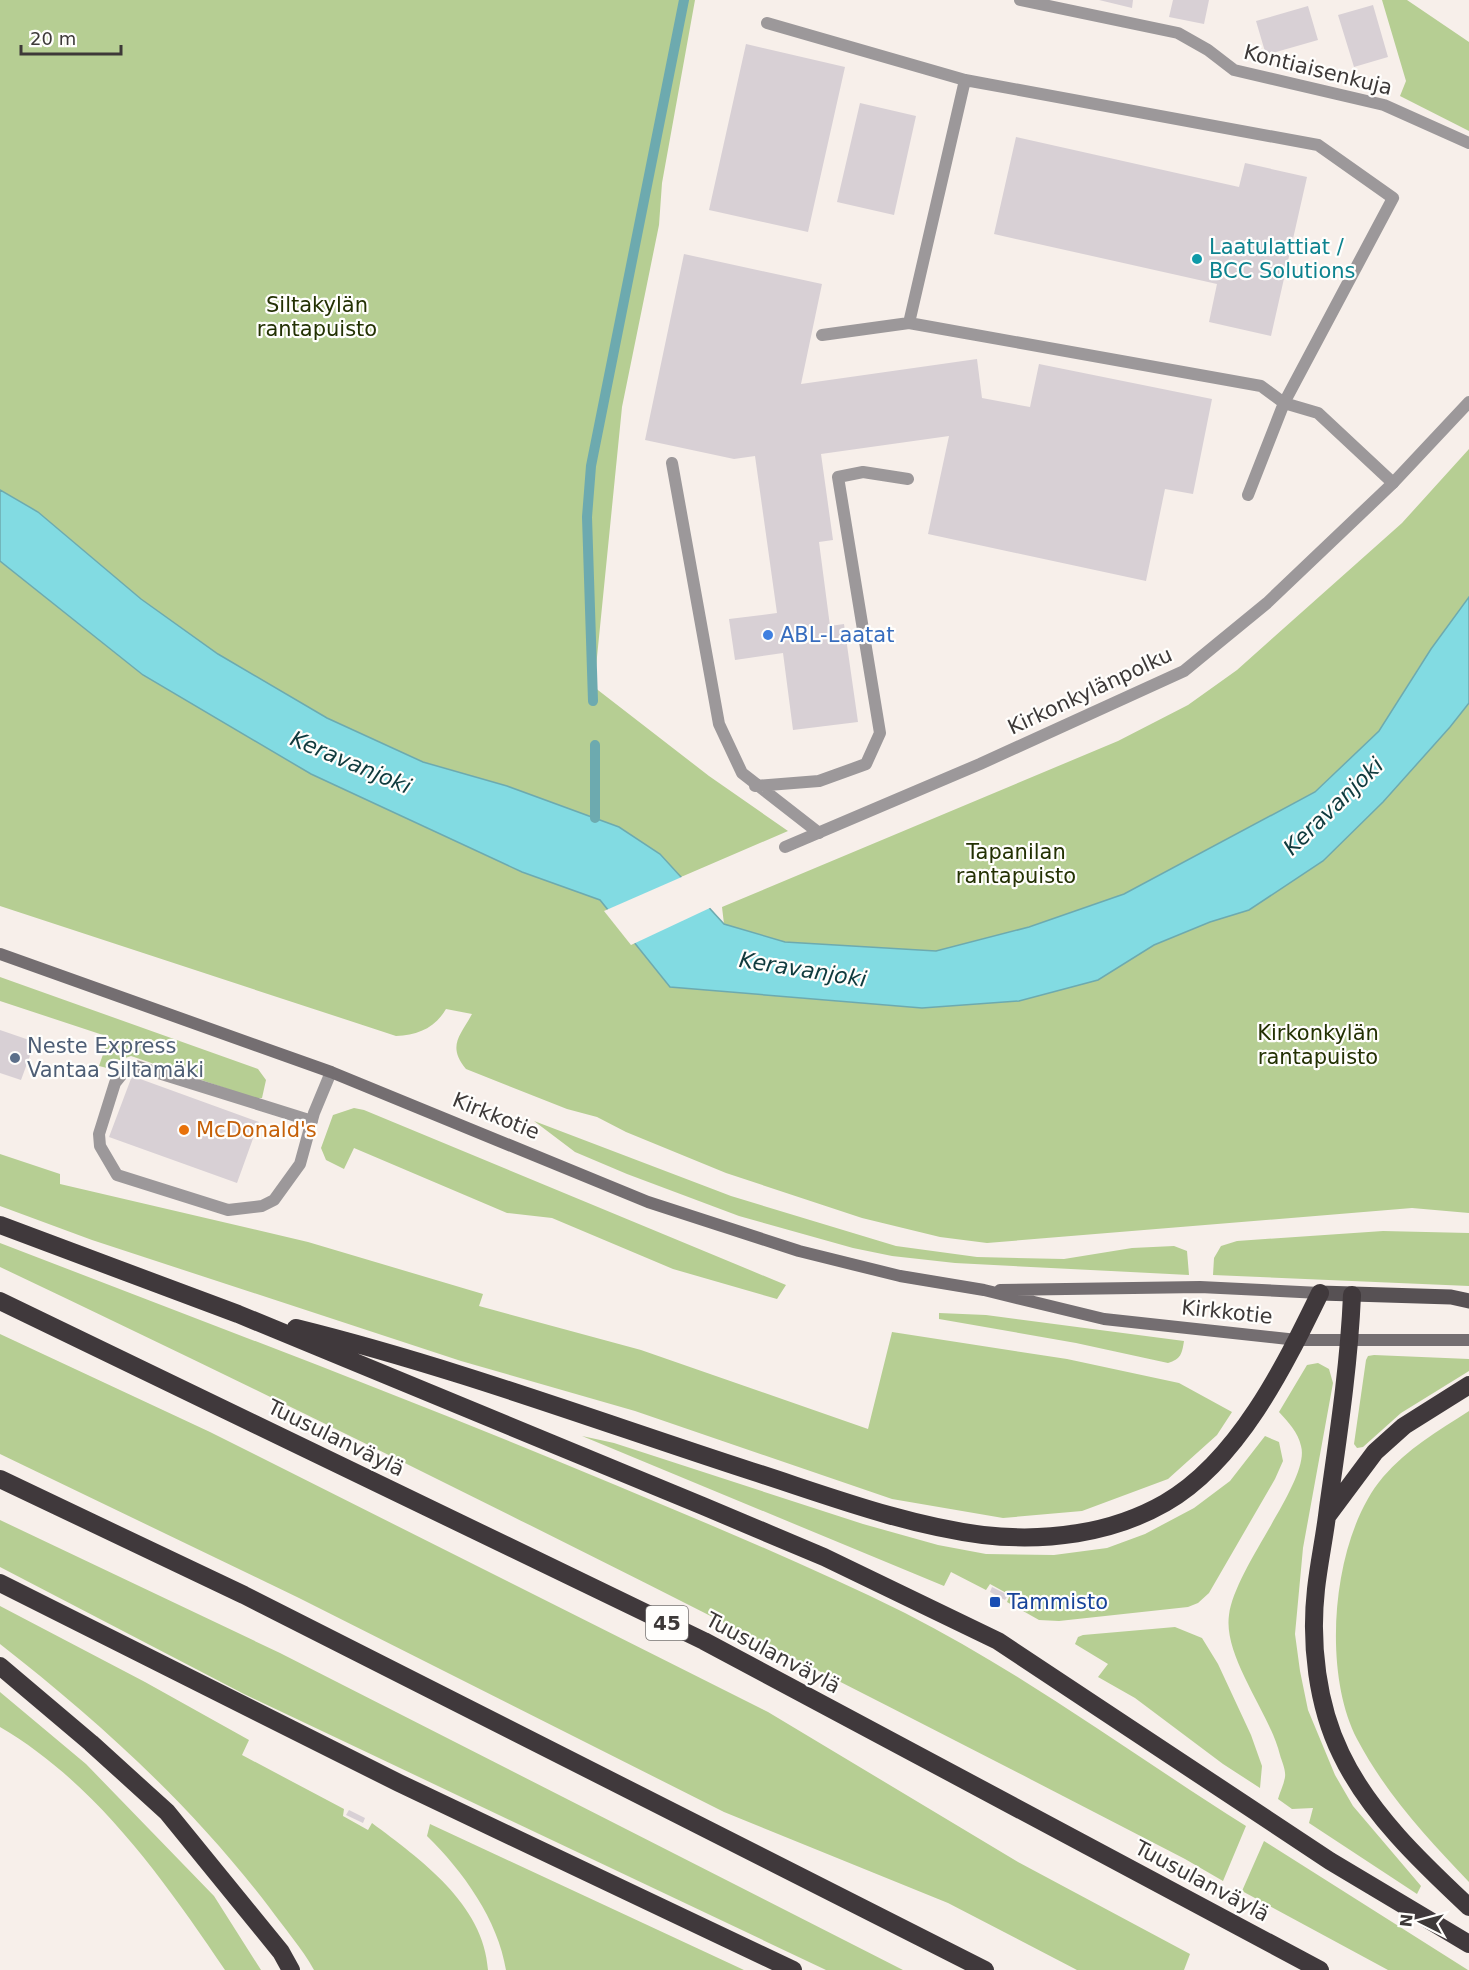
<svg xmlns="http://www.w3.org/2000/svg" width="1469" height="1970" font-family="'DejaVu Sans',sans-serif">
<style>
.green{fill:#b6ce93}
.water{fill:#82dbe2;stroke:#6daaaf;stroke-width:1.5}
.pier{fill:#f7efea}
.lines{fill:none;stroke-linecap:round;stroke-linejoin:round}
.stream{stroke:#6daaaf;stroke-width:10}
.building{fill:#d8d0d5}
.lane{stroke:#9c989a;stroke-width:12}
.street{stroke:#9c989a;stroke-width:12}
.secondary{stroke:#746e71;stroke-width:12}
.primary{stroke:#575154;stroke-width:15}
.highway{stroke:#40393c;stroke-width:18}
.culture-dot{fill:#0f9aa8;stroke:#fffefc;stroke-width:2}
.shop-dot{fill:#3f7fe0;stroke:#fffefc;stroke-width:2}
.service-dot{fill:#5c6f8a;stroke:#fffefc;stroke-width:2}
.food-dot{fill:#e8710a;stroke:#fffefc;stroke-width:2}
.transit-dot{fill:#1a4fb4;stroke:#fffefc;stroke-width:2}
.labels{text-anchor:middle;stroke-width:4.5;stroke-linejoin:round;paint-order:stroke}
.shield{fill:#fffefc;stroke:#777473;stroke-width:1.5}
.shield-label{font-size:20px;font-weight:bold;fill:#3d3938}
.street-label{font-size:21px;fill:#3d3938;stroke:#fffefc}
.culture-label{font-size:21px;fill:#0d838f;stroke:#fffefc;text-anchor:start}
.park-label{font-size:21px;fill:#233103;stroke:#fffefc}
.shop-label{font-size:21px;fill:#366cbe;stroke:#fffefc;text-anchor:start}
.service-label{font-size:21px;fill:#4e5e75;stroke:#fffefc;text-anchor:start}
.food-label{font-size:21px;fill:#c56008;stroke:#fffefc;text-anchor:start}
.transit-label{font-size:21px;fill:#164399;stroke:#fffefc;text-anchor:start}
.water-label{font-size:22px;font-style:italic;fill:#0f3a3d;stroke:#fffefc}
</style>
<rect width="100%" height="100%" fill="#f7efea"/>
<path class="green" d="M0,0H695L662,183L659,225L622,407L594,687L709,776L788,831L681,877L660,854L619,827L507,786L423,762L327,718L218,654L141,599L38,512L0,490Z
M1382,0H1407L1469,42V131L1400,96L1406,81Z
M1469,449V605L1421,664L1379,731L1315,792L1124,894L959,953L783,948L724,924L722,907L1118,741L1188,705L1237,670L1402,523Z
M0,561L143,675L311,774L522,872L600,900L670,987L922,1008L1098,980L1154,945L1210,921L1249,910L1323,861L1383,802L1450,727L1469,703V1213L1412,1208L987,1243L940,1237L862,1218L726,1173L626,1132L597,1117L567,1109L466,1069C447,1046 460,1036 472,1014L446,1009C435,1028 418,1035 396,1036L0,906Z
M0,977L258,1069L266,1080L262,1098H254L131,1056L114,1062L107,1068L99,1066L109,1037L0,1001Z
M354,1108L364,1110L786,1285L777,1299L673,1269L552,1218L507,1213L354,1148L344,1169L326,1160L321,1148L333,1115Z
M534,1121L731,1196L896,1246L977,1257L1064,1259L1132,1248L1174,1246L1187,1251L1189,1275L955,1263L892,1256L853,1248L739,1216L627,1174L575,1152Z
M0,1154L60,1174V1184L308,1242L483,1294L479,1306L641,1350L868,1429L892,1332L1067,1359L1179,1383L1232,1412L1217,1435L1168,1479L1082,1511L1003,1518L892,1499L635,1411L461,1361L92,1240L0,1206Z
M1383,1231L1469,1233V1286L1213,1275L1214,1258L1221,1246L1237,1241Z
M0,1243C205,1322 410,1399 613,1484C711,1525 810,1566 905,1613C1025,1674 1133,1755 1246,1826L1223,1881L1185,1859C793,1656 399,1456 0,1267Z
M939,1313L986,1315L1184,1341C1182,1354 1181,1359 1168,1363L1076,1343L939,1319Z
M0,1334L210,1432L768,1712L1018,1862L1190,1954L1184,1970H1077L948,1903L724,1812L299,1598L0,1454Z
M1374,1355L1469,1359V1371L1401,1413L1363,1447L1357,1448L1354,1444L1366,1360L1368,1356Z
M1318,1363L1329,1369L1333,1383L1303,1548L1295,1634L1300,1671L1308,1710L1335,1775L1353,1806L1421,1886L1417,1894L1309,1823L1313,1808L1292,1809L1278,1799C1280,1792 1284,1784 1285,1777C1286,1770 1282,1762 1280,1755C1270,1713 1223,1657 1229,1615C1235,1567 1311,1480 1301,1446C1298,1432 1288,1422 1279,1412L1307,1365Z
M1469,1411V1882C1427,1838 1386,1794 1357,1739C1321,1670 1332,1537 1383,1477C1407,1449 1438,1431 1469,1411Z
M582,1436L614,1443L863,1524L938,1545L986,1554L1054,1555L1107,1548L1145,1534L1194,1508L1230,1481L1265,1436L1279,1442L1283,1461L1275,1479L1209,1593L1198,1603L1188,1607L1059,1621L1039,1620L1007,1602L1010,1595L990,1584L986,1590L951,1572L944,1586Z
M0,1520L280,1653L903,1970H826L244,1694L0,1567Z
M0,1606L145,1682L249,1740L242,1755L344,1809L343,1816L368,1830L372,1823C420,1859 484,1904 488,1970H314C302,1948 284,1928 269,1907C192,1806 100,1722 0,1644Z
M1175,1627L1202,1638L1218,1664L1251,1735L1262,1766L1260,1788L1223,1764L1135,1698L1098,1677L1108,1664L1075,1644L1078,1637L1083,1635Z
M0,1692L86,1764L214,1896L261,1970H225C164,1880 96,1783 0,1727Z
M430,1824L744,1970H506C498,1920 463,1871 427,1836Z
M1264,1841L1468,1970H1388L1242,1891Z"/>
<path class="water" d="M0,490L38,512L141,599L218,654L327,718L423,762L507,786L619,827L660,854L724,924L785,942L936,951L1029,927L1124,894L1315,792L1379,731L1431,649L1469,597V703L1450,727L1383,802L1323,861L1249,910L1210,922L1154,945L1098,980L1019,1001L922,1008L670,987L600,900L522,872L311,774L143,675L0,561Z"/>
<path class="pier" d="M684,876L712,907L631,945L604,911Z"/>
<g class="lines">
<path class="stream" d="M593,701L587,517L591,466L684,0
M595,745V818"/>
</g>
<path class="building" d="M1099,0H1133L1132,8Z
M1173,0H1209L1204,24L1169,17Z
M1373,5L1388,57L1354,67L1338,15Z
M1308,6L1318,40L1266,55L1256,21Z
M746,44L845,67L808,232L709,210Z
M860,103L916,116L894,215L837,202Z
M1016,137L1239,187L1245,163L1307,177L1271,336L1209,322L1217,284L994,234Z
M684,254L822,284L801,384L977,359L982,398L1030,407L1039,364L1212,399L1193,494L1165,489L1146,581L928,534L949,436L821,454L833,540L819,542L830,626L844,624L858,722L793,730L783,653L735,660L729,619L777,613L755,456L734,459L645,440Z
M0,1030L35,1042L21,1080L0,1073Z
M132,1076L259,1122L237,1183L109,1137Z
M992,1587L1008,1595L1005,1600L990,1592Z
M349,1810L365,1818L363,1823L346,1815Z"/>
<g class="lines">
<path class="lane" d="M767,23L965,80L1318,145L1393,198L1284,403L1248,495
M909,323L965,80
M822,335L909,323L1261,386L1284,403L1318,413L1393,483
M672,463L719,724L742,773L819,833
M755,786L819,781L866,764L880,733L838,477L863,472L908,479
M312,1121L136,1066L123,1073L115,1083L99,1134L100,1146L117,1175L228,1210L262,1206L274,1200L300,1164L314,1113L331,1072"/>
<path class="street" d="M1020,0L1178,33L1208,50L1234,70L1384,105L1469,143
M785,847L980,764L1184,671L1267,603L1393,483L1469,402"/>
<path class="secondary" d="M0,954L331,1072L648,1202L799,1251L900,1276L984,1290L1104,1319L1297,1340H1469
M1000,1290L1200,1287L1320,1293"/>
<path class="primary" d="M1320,1293L1451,1297L1469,1301"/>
<path class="highway" d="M0,1225L238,1314L703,1506L824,1557L998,1641L1330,1861L1469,1944
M1352,1295C1349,1366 1338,1437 1328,1508C1325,1535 1319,1562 1316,1589C1310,1643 1317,1705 1341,1754C1369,1813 1422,1863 1469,1907
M0,1301L704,1641L1320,1970
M296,1328C450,1366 600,1422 751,1471C826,1495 904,1525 983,1535C1045,1542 1111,1534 1165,1503C1238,1461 1284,1367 1320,1293
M0,1479L244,1595L985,1970
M1328,1515L1375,1452L1404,1426L1469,1385
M0,1583L399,1783L793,1970
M0,1666L91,1743L167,1812L281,1952L291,1970"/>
</g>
<circle class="culture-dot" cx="1197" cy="259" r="6"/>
<circle class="shop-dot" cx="768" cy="635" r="6"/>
<circle class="service-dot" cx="15" cy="1058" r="6"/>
<circle class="food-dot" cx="184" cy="1130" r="6"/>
<rect class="transit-dot" x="989" y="1596" width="12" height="12" rx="3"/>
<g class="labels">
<rect class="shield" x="646" y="1606" width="42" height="34" rx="4.5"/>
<g class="shield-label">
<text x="667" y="1630">45</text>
</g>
<g class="street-label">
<text transform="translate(1318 70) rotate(14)" y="7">Kontiaisenkuja</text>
<text transform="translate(1090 691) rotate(-25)" y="7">Kirkonkylänpolku</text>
<text transform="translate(496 1116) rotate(22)" y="7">Kirkkotie</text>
<text transform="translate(1227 1312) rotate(6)" y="7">Kirkkotie</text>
<text transform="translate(336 1438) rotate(26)" y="7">Tuusulanväylä</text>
<text transform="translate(773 1653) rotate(28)" y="7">Tuusulanväylä</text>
<text transform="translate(1202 1881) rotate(28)" y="7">Tuusulanväylä</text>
</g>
<g class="culture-label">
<text x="1209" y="254">Laatulattiat /<tspan x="1209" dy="24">BCC Solutions</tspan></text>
</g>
<g class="park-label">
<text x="317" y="312">Siltakylän<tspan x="317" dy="24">rantapuisto</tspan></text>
<text x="1016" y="859">Tapanilan<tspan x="1016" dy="24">rantapuisto</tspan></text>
<text x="1318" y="1040">Kirkonkylän<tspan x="1318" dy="24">rantapuisto</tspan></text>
</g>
<g class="shop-label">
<text x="780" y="642">ABL-Laatat</text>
</g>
<g class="service-label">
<text x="27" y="1053">Neste Express<tspan x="27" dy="24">Vantaa Siltamäki</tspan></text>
</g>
<g class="food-label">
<text x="196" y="1137">McDonald's</text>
</g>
<g class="transit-label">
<text x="1007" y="1609">Tammisto</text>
</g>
<g class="water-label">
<text transform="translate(351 762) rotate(23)" y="8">Keravanjoki</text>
<text transform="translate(1333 806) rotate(-44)" y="8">Keravanjoki</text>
<text transform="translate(803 969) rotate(9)" y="8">Keravanjoki</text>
</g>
</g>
<g transform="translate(1421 1922) rotate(276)" stroke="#fffefc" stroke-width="4.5" paint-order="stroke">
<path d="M0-4.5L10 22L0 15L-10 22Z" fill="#3d3938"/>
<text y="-9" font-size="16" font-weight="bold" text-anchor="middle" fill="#3d3938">N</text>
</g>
<path d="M21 45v9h100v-9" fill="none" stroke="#3d3938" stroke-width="3"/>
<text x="30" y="45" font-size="18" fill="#3d3938" stroke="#fffefc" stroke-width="4.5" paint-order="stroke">20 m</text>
</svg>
